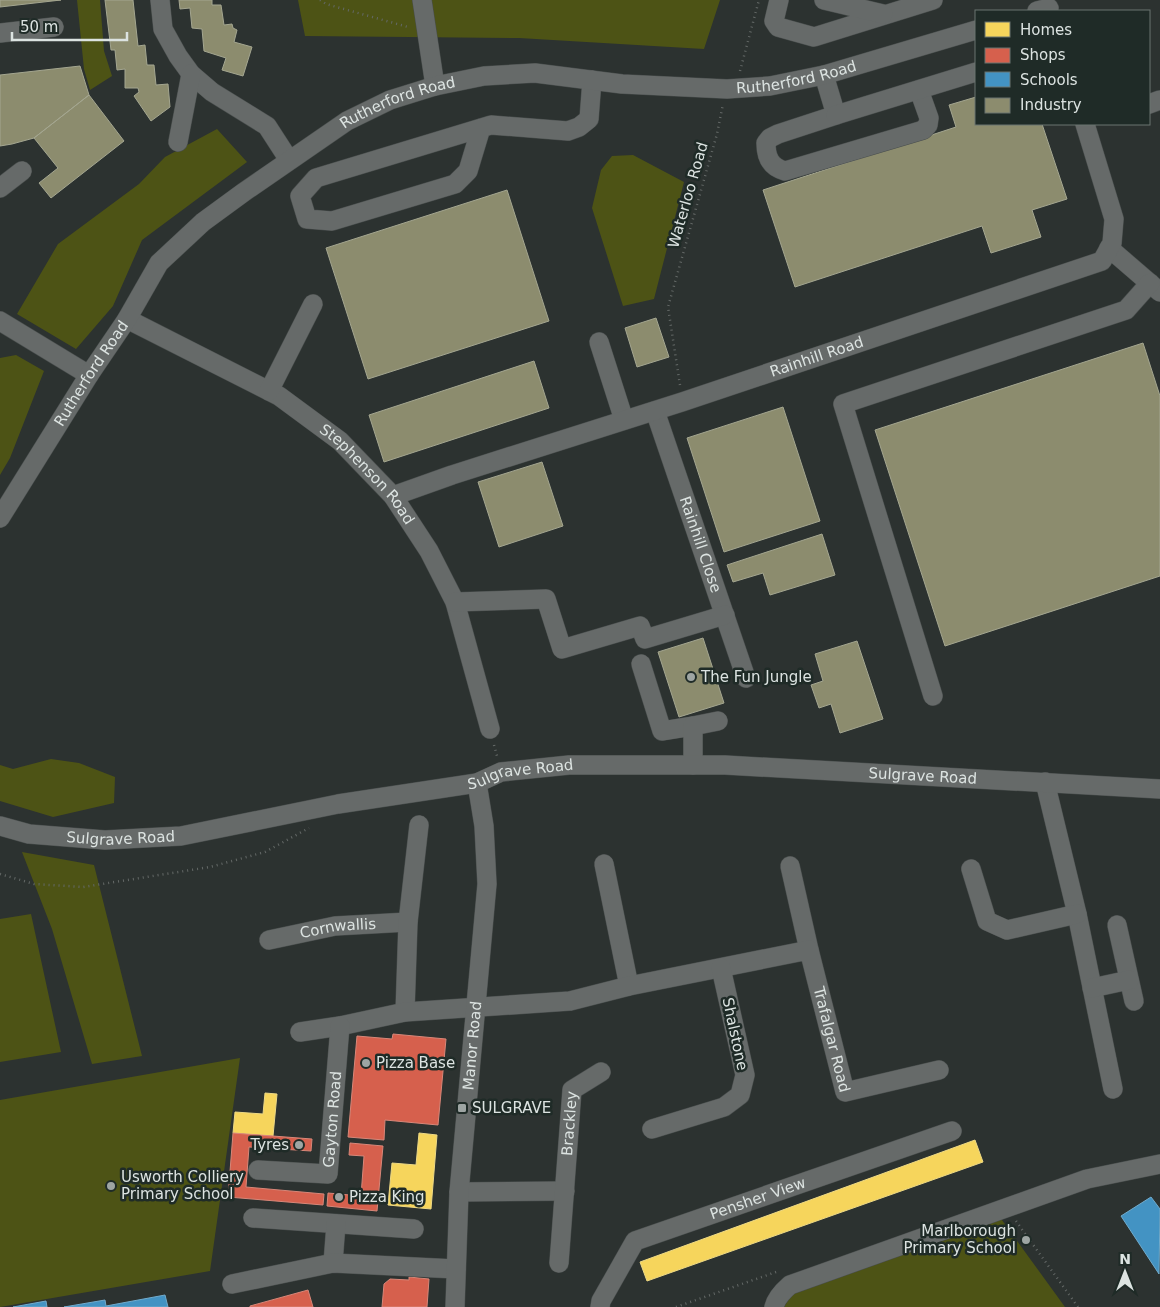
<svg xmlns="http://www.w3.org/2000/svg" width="1160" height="1307" font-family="'DejaVu Sans',sans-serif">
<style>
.green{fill:#4d5315}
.homes{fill:#f6d55c;stroke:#eed984}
.shops{fill:#d6604d;stroke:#d88779}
.schools{fill:#4393c3;stroke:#71abcc}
.industry{fill:#8c8c6e;stroke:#a4a690}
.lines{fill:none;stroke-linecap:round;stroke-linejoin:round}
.minor-casing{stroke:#494e4d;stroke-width:20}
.path{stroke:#646967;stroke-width:2.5;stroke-dasharray:1 4;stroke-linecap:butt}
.minor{stroke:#666a69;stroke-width:19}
.poi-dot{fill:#9ea5a3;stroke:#1f2b27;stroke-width:2}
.labels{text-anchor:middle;stroke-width:5;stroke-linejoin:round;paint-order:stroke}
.street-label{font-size:15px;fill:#dce3e1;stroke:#1f2b27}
.poi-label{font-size:15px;fill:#dce3e1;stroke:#1f2b27;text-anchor:start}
</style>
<rect width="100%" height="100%" fill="#2c3230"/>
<path class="green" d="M77,0H100L104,51L112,76L90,90L84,69Z
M298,0H720L704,49L519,38L305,36Z
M217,129L247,162L142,240L113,306L76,349L17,314L58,244L139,184L165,157Z
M633,155L684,182L654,299L623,306L592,208L601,170L612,156Z
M16,355L44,371L10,458L0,475V358Z
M51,759L79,763L115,777L114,803L53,817L0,801V765L13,769Z
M22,852L94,865L142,1056L92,1064L52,929Z
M31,914L61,1052L0,1062V919Z
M240,1058L210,1271L0,1307V1100Z
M999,1216L1065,1307H784L795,1289Z"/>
<path class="homes" d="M265,1093L277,1094L273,1136L233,1133L235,1112L263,1114Z
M419,1133L437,1135L431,1209L388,1205L392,1163L416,1165Z
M975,1140L983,1162L647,1281L640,1262Z"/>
<path class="shops" d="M393,1034L446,1039L438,1125L385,1120L384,1140L348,1137L357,1036L392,1039Z
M233,1133L312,1139L311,1151L249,1147L246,1187L324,1194L323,1205L228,1197Z
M350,1143L383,1146L377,1211L327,1206L328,1193L361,1196L364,1156L349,1155Z
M409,1277L429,1279L427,1307H382L384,1284L390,1279L409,1280Z
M308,1290L313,1307H250V1306Z"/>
<path class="schools" d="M1151,1197L1160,1209L1159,1274L1121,1216Z
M165,1295L168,1307H64L105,1300L106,1306Z
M46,1301L47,1307H13Z"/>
<path class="industry" d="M0,0H61L0,7Z
M105,0H133L138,46L145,45L147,65H154L156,85L168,84L170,107L151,121L134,96L139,92L138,88H125V69L117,70L115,50H111Z
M179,0H212V5H221L224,25L232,24L233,28L237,30L234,42L252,47L243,76L222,70L226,58L204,51L202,29L192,28L190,8L180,9Z
M80,66L89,95L34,138L12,144L0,146V75Z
M89,95L124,141L51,198L39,183L58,168L34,138Z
M976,97V124H1042L1067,199L1032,210L1041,237L991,253L982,226L795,287L763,190L956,127L949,105Z
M507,190L549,321L368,379L326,248Z
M656,318L669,357L637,367L625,328Z
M1143,343L1160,396V576L945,646L875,430Z
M534,361L549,408L384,462L369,415Z
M783,407L820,521L724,552L687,438Z
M542,462L563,526L499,547L478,482Z
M822,534L835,575L770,595L763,573L733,582L727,565Z
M703,638L724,703L679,717L658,652Z
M857,641L883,719L840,733L831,704L819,708L811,685L823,681L815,654Z"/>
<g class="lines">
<defs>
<g id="minor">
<path d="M160,0L163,29L178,56L191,74L212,92L267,126L289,160"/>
<path d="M422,0L435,86"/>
<path d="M779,0L774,21L778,27L814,37L933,0"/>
<path d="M824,0L883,14"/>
<path d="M1037,11L1049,8"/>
<path d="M0,33L54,27"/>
<path d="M824,75L836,115L778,134L770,138L766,143C766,157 770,167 785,171L923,130L928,125L929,118L919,90"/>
<path d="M1149,104L1160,100"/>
<path d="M836,115L976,72"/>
<path d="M481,128L468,171L455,184L332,221L307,219L300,196L316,178L491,125L568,131L579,127L589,119L592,80"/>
<path d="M178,142L191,74"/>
<path d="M0,188L22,171"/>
<path d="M1109,248L1160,292"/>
<path id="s1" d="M127,319L279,396L340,441L393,496L429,551L455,602L490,729"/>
<path d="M0,321L89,375"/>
<path d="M599,342L624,420"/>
<path d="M269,391L313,304"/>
<path id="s2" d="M655,411L746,678"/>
<path id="s3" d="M393,496L452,475L682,402L1102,261L1112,243L1114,219L1085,124"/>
<path id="s4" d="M0,518L89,375L127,319L159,263L203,222L244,192L347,121L390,100L435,86L484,76L535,73L622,84L727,89L770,86L824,75L976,30"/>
<path d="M455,602L546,599L562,649L640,626L645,639L725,615"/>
<path d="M641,664L662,731L693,726"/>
<path d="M933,696L843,404L1126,310L1150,283"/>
<path d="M693,765V726L718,721"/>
<path d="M1045,782L1077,914L1113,1089"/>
<path id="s5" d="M0,826L29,834L105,840L181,836L338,804L477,783L501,772L569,765H725L1160,789"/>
<path d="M604,864L629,986"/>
<path d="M790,866L809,950"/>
<path d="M971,869L987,921L1007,930L1077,914"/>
<path d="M1117,925L1134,1001"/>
<path id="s6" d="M269,940L335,926L408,922"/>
<path d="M1092,988L1129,980"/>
<path d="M405,1012L408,922L419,825"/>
<path id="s7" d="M300,1032L340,1026L405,1012L570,1001L629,986L809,950L845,1092L939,1070"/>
<path d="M652,1129L724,1107L740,1095L745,1075L721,968"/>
<path id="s8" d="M258,1170L328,1174L340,1026"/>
<path d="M459,1192L565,1191"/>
<path d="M253,1218L414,1229"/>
<path d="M333,1263L336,1224"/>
<path id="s9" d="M559,1263L572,1090L601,1072"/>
<path d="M232,1284L333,1263L456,1269"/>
<path id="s10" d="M455,1307L459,1192L487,884L484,826L477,783"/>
<path id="s11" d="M600,1307L601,1301L635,1241L952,1131"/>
<path d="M774,1307C776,1298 783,1291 790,1285L1087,1179L1160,1164"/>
</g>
</defs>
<use href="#minor" class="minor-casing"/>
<path class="path" d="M320,0L326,4L408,27
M740,71L759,0
M680,385L668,307L717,134L723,104
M494,745L497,756
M0,874L34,884L83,887L210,867L265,852L309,828
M1016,1221L1078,1307
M676,1307L779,1271"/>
<use href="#minor" class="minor"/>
</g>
<g class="poi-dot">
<circle cx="691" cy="677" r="5"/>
<circle cx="366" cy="1063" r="5"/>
<rect x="457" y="1103" width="10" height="10" rx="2.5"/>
<circle cx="299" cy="1145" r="5"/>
<circle cx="111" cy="1186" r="5"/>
<circle cx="339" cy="1197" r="5"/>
<circle cx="1026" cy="1240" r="5"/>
</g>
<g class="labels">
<g class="street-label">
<text dy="5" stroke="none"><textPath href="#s4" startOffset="996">Rutherford Road</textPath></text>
<text dy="5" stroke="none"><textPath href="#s4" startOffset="591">Rutherford Road</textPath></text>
<text transform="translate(688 195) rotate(-74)" y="5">Waterloo Road</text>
<text dy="5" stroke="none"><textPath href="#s3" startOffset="446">Rainhill Road</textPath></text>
<text dy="5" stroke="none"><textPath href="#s4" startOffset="171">Rutherford Road</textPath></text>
<text dy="5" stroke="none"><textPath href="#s1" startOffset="289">Stephenson Road</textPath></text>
<text dy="5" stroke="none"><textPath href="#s2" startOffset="141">Rainhill Close</textPath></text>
<text dy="5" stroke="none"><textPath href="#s5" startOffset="528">Sulgrave Road</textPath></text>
<text dy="5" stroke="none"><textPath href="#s5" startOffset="932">Sulgrave Road</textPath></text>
<text dy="5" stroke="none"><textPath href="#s5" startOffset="122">Sulgrave Road</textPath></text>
<text dy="5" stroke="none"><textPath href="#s6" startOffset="70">Cornwallis</textPath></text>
<text transform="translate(735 1034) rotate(78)" y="5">Shalstone</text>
<text dy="5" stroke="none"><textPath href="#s7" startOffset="609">Trafalgar Road</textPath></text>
<text dy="5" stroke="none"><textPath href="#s10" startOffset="262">Manor Road</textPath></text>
<text dy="5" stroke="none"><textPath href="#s8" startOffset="125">Gayton Road</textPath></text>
<text dy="5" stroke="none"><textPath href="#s9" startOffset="140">Brackley</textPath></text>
<text dy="5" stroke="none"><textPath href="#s11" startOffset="205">Pensher View</textPath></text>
</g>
<g class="poi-label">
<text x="701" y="682">The Fun Jungle</text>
<text x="376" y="1068">Pizza Base</text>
<text x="472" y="1113">SULGRAVE</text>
<text x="289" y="1150" text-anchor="end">Tyres</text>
<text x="121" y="1182">Usworth Colliery<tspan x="121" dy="17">Primary School</tspan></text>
<text x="349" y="1202">Pizza King</text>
<text x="1016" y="1236" text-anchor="end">Marlborough<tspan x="1016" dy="17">Primary School</tspan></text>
</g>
</g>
<rect x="975" y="10" width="175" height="115" fill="#1f2b27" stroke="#6b7571"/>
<rect x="985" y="22" width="25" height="15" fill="#f6d55c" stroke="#6b7571"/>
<text x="1020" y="35" font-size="15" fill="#dce3e1">Homes</text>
<rect x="985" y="48" width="25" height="15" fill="#d6604d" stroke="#6b7571"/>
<text x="1020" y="60" font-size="15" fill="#dce3e1">Shops</text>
<rect x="985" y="72" width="25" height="15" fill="#4393c3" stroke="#6b7571"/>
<text x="1020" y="85" font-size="15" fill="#dce3e1">Schools</text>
<rect x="985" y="98" width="25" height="15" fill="#8c8c6e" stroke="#6b7571"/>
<text x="1020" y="110" font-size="15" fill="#dce3e1">Industry</text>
<g transform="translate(1125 1272)" stroke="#1f2b27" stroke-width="4" paint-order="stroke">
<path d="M0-4L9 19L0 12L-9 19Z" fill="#dce3e1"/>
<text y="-8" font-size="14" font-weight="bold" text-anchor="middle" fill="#dce3e1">N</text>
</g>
<path d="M12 32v8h115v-8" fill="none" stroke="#dce3e1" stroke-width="2.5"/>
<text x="20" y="32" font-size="15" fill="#dce3e1" stroke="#1f2b27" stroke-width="4" paint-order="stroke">50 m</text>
</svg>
